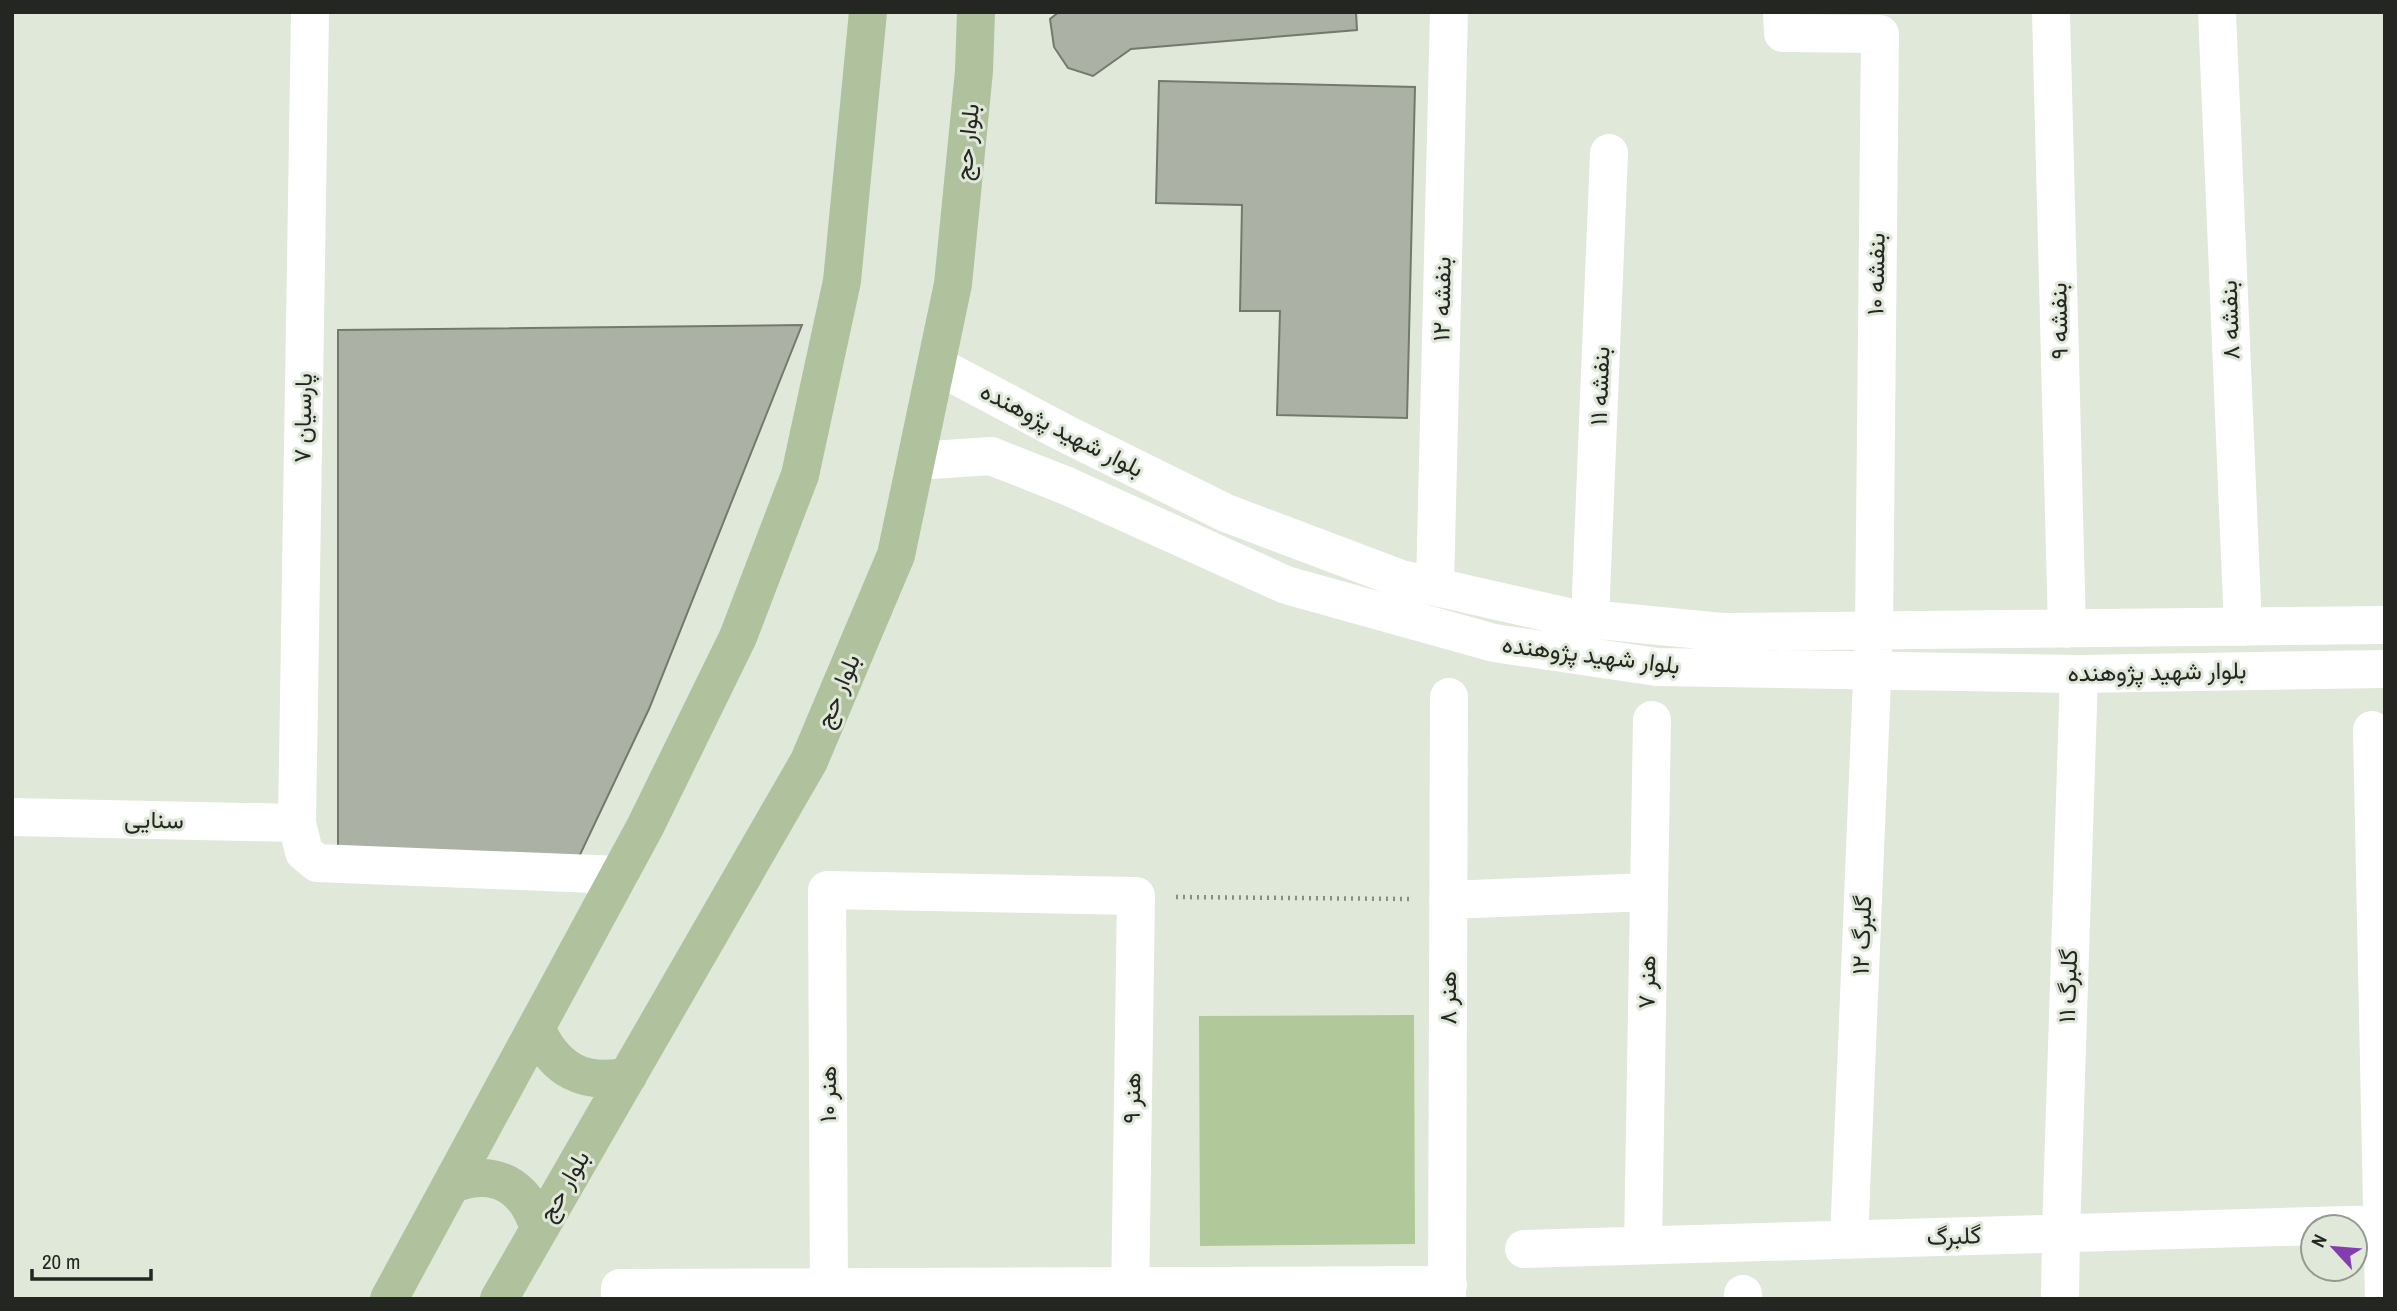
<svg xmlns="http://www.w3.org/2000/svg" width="2397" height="1311" font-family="'Archivo Narrow',Vazirmatn,sans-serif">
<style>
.green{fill:#b0c89a}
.building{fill:#abb2a5;stroke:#737a6d;stroke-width:2}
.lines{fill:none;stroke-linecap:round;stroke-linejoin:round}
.path{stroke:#888d83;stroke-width:4.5;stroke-dasharray:2 5;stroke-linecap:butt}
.minor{stroke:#fff;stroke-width:38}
.major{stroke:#b0c29d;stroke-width:38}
.labels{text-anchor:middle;stroke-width:6;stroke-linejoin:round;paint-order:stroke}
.street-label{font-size:24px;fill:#232621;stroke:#e0e8d9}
</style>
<rect width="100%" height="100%" fill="#e0e8d9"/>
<path class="green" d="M1414,1015L1415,1244L1200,1246L1199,1016Z"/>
<path class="building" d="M1059,12H1356L1357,30L1131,49L1093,76L1068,68L1054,47L1050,19Z
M1159,81L1415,87L1407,418L1277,415L1280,311H1240L1242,205L1156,203Z
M802,325L649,709L577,861L338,856V330Z"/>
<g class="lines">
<path class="path" d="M1176,897L1409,899"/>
<path class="minor" d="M310,12L297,823L304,852L317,863L619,875
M1782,12L1783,33L1880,34L1874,631L1849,1240
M2051,12L2067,629
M2217,12L2243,627
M936,365L1064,433L1226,513L1401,579L1568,617L1722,632L2385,625
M916,461L991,456L1067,486L1286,585L1494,643L1657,667L2079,674L2385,669
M1435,586L1449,12
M1590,619L1609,153
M2372,730L2384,1299
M12,817L297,823
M1448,900L1648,892
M1643,1245L1652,720
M1524,1249L2385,1224
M1743,1294V1299
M620,1299V1288L1448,1285
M829,1299L827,890L1136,896L1130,1299
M1447,1299L1449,697
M2060,1299L2061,1233L2079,674"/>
<path class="major" d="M536,1028C554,1069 583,1086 628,1076
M451,1185C494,1167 526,1185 539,1229
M389,1299L645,827L738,637L800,475L842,281L868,12
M499,1299L809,761L896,555L953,284L974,71L976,12"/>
</g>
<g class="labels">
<g class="street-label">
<text transform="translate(967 142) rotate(-84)" y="8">بلوار حج</text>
<text transform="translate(1876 274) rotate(-89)" y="8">بنفشه ۱۰</text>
<text transform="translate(1442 299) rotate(-89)" y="8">بنفشه ۱۲</text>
<text transform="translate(2230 320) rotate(-92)" y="8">بنفشه ۸</text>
<text transform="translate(2059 321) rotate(-91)" y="8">بنفشه ۹</text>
<text transform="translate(1600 386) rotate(-88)" y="8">بنفشه ۱۱</text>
<text transform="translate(303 418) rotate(-89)" y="8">پارسیان ۷</text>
<text transform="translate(1062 430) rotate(27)" y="8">بلوار شهید پژوهنده</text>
<text transform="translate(1591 655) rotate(7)" y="8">بلوار شهید پژوهنده</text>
<text transform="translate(2157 672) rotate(-1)" y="8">بلوار شهید پژوهنده</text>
<text transform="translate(838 691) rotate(-67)" y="8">بلوار حج</text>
<text transform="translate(154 820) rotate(1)" y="8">سنایی</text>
<text transform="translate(1862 935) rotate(-88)" y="8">گلبرگ ۱۲</text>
<text transform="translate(1647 982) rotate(-89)" y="8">هنر ۷</text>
<text transform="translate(2068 986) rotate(-88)" y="8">گلبرگ ۱۱</text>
<text transform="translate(1448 998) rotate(-90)" y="8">هنر ۸</text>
<text transform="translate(828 1094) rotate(-90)" y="8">هنر ۱۰</text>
<text transform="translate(1132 1098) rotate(-89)" y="8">هنر ۹</text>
<text transform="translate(564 1186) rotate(-60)" y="8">بلوار حج</text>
<text transform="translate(1954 1236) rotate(-2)" y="8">گلبرگ</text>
</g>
</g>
<rect width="2397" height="1311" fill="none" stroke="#232621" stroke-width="28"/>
<g transform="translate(2334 1248) rotate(296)"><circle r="33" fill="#e0e8d9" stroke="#949a8f" stroke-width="2"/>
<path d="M0-5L12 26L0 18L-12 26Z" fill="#833daf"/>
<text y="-10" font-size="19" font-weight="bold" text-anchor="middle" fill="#232621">N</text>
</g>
<path d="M32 1269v10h119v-10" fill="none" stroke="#232621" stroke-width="3.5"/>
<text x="42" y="1269" font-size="21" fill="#232621" stroke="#e0e8d9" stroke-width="5" paint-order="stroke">20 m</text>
</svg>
